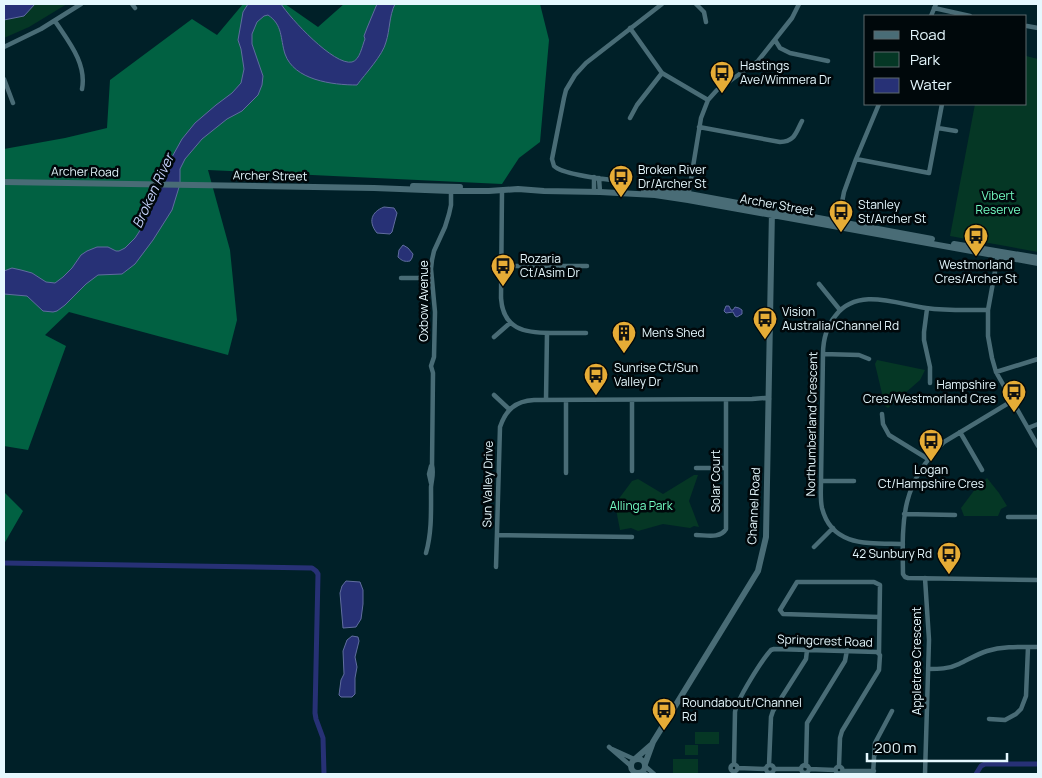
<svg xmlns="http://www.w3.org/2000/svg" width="1042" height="778" font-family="Manrope,sans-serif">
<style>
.green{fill:#053725}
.forest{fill:#016142}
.water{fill:#273176;stroke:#606d9f}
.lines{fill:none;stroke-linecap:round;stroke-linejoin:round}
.canal{stroke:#273176;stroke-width:5}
.street{stroke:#496c76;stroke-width:4.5}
.secondary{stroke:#496c76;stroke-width:6}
.labels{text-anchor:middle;stroke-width:5;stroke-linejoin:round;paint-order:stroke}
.poi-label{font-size:12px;fill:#e5f8fe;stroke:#00080b;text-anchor:start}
.street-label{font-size:12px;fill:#e5f8fe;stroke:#00080b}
.park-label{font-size:12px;fill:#73fdc3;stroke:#00080b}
.water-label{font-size:14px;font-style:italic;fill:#c3cff8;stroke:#00080b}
</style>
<rect width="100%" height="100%" fill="#002028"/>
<path class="green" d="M4,4H67L29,27L4,38Z
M1026,56L1038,59V252L950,236L975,104H1026Z
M877,360L925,370L920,380L888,408L885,406L875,364Z
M694,475H698L689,501L699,527L694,526L690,528L663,524L638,531L631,528L620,530L615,504L632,481L638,479L663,494Z
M987,478L999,493L1007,506L1001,509L998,516H964L961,508L982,480H985Z
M695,732H719V744H695Z
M685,745H698V755H685Z
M673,759H698V774H673Z"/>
<path class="forest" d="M243,4H285L318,27L344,4H540L549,40L540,142L519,158L502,184L208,170L230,250L237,320L228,355L69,312L45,335L66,346L28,450L4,446V149L65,138L107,128L110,80L192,19L217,35Z
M4,492L23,511L4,544Z"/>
<path class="water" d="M4,4H35L24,16L4,20Z
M248,4H281C290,18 334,66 352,62C360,60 362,46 365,39L364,36L367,28L377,4H395C389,16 390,30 386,42C383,55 365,74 357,85C332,85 294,80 285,54C280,38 283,25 268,15L264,16L257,22L252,34V44L263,76L262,85L258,95L242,111L227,119L202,139L185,159L180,169V184L172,210L153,240L135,264L122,274L98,275L86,284L65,305L57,311L53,312L43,311L27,296L4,294V271L12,268L21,270L32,273L46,282L55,283L63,277L72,268L81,255L87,251L97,247H108L116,251H119L125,248L135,238L139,232L144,222L162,175L182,139L195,123L216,105L232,93L241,83L244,69L241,49L238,40L243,12Z
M384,207L394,208L397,213L392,232L390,234L377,233C368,222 371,212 384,207Z
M403,245L408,248L413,254L412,258L410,261C405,262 402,261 398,257L399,250Z
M726,306H729L731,310H733L735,307L739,308L742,310V314L737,317L735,316L733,312L726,313L724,311Z
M346,581L360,582L363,590V604L361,619L356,627L343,628L340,593L342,586Z
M352,636L358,637L359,641L355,657L357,667L355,678V694L352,697H341L339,695L341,680L344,674L343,651L347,640Z"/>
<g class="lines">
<path class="canal" d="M4,563L312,568L316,571L318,574L315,713L316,719L323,738L324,774
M976,774L981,766L985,764H1038"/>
<path class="street" d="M132,4L135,8
M696,4L704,12L706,22
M934,8L970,16
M931,16L936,4
M55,21C68,41 87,63 82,89
M1027,26L1038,28
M630,28L662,73L708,100
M775,40L780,48L790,53L828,61
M4,47L41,29L81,4
M4,79L13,103
M630,118L637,105L662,73
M699,127L780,142C795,142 796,132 802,121
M938,128L956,131
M856,159L929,173L942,104
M594,177V191
M599,178L600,192
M620,181C606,179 563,175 554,166L552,159L564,98L566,90L575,75L586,63L662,4
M502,190L501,298C503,329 524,333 551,333C562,333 574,333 586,333
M688,197L701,118L708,100L717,90L758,61L792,18L799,4
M838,223L844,192L856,159L879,104
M998,255L988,310V336L992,358L996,372L1038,446
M501,266H587
M401,278H432
M819,284L840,310
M927,309L924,332V340L930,367V383
M494,337L510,323
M823,354L859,355L869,359
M996,372L1038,359
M494,395L509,409
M546,400L547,333
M566,400V473
M1012,401L944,442C901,484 902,517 903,574L905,577L908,578L1038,580
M882,414L883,424L889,435L928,459
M1028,428L1038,424
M960,432L982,470
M696,468H726
M632,471V400
M821,481H854
M431,483L429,474L431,466
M904,514L955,515
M1008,517H1038
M497,535L632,537
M696,535C706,535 720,539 726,529V400
M903,544C871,543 832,548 822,508C820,499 821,490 821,481L823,354C823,339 826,327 836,315C858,287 897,304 926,308C947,311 968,310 988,310
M814,547L833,528
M426,553C432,532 431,510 431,487C432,478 434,474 432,465L433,373L431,366L434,357L435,312L431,269L432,260L434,251L445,227L449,214L451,205V188
M496,567L500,427C506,410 515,401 534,400L752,399L765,398L769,399
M925,578L929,640L925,774
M879,653L880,585L874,582H797L780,610L783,614L879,617
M928,669C938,669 949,669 959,664C968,660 977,654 987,651C1004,646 1021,647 1038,647
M989,719L1005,720L1016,714L1021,709L1026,696L1028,647
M609,747L631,766
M612,749L634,759
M734,764L735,712C737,699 762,660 771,650L774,649L877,652L880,655L879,670L842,731L840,738L839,766
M730.5 768a3.5 3.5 0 1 1 7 0a3.5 3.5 0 1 1-7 0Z
M769,765L771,717L773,711L806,659L807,650
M766 769a4 4 0 1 1 8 0a4 4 0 1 1-8 0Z
M801 769a4 4 0 1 1 8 0a4 4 0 1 1-8 0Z
M806,766L807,723L845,661L847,650
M835.5 770a3.5 3.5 0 1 1 7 0a3.5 3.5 0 1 1-7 0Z
M646,767L654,774
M738,768L766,769
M774,769H801
M809,769L835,770
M843,771H874
M642,772L646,774
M873,774L875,743L892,711"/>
<path class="secondary" d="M4,182L374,188L451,191H489L518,189L544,191L600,192L655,195L688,200L1038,263
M413,186L460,187
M644,190L663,191L689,194L932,239
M954,244L1038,258
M631 766a7 7 0 1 1 14 0a7 7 0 1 1-14 0Z
M635,759L651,745
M645,764L653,742L758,571L766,537L772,210"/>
</g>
<defs>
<symbol id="bus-pin" viewBox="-11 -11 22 30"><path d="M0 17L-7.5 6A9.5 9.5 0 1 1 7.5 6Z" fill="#e6ac36" stroke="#00080b"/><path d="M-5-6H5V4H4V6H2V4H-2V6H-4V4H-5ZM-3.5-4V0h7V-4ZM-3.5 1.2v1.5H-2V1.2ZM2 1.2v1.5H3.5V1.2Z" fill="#111"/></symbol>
<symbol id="building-pin" viewBox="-11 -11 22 30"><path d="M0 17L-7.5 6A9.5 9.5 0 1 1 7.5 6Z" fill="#e6ac36" stroke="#00080b"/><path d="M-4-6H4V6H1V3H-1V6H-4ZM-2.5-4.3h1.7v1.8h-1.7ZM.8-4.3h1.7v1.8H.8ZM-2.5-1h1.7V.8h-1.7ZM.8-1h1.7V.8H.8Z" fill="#111"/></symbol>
</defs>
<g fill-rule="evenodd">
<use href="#bus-pin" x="708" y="59" width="28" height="38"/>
<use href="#bus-pin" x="607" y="163" width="28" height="38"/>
<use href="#bus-pin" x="827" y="198" width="28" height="38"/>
<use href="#bus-pin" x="962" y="222" width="28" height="38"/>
<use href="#bus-pin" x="489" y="252" width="28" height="38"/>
<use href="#bus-pin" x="751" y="305" width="28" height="38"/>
<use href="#building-pin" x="610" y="319" width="28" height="38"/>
<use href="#bus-pin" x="582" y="361" width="28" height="38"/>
<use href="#bus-pin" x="1000" y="378" width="28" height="38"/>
<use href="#bus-pin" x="917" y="427" width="28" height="38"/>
<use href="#bus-pin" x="935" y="540" width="28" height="38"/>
<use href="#bus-pin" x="650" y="696" width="28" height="38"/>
</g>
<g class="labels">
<g class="poi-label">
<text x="740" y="70">Hastings<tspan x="740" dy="14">Ave/Wimmera Dr</tspan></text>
<text x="638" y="174">Broken River<tspan x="638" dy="14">Dr/Archer St</tspan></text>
<text x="858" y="209">Stanley<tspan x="858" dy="14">St/Archer St</tspan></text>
<text x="520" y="263">Rozaria<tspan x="520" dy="14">Ct/Asim Dr</tspan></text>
<text x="976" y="269" text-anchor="middle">Westmorland<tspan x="976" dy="14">Cres/Archer St</tspan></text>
<text x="782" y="316">Vision<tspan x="782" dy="14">Australia/Channel Rd</tspan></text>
<text x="642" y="337">Men's Shed</text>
<text x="614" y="372">Sunrise Ct/Sun<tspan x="614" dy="14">Valley Dr</tspan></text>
<text x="996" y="389" text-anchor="end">Hampshire<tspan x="996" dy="14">Cres/Westmorland Cres</tspan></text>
<text x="931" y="474" text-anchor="middle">Logan<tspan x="931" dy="14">Ct/Hampshire Cres</tspan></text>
<text x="932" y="558" text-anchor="end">42 Sunbury Rd</text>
<text x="682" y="707">Roundabout/Channel<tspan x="682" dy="14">Rd</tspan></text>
</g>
<g class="street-label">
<text transform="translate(85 172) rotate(1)" y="4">Archer Road</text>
<text transform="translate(270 176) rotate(1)" y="4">Archer Street</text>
<text transform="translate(777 205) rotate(10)" y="4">Archer Street</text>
<text transform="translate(424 301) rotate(-90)" y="4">Oxbow Avenue</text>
<text transform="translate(812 424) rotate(-89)" y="4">Northumberland Crescent</text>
<text transform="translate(716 481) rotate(-90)" y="4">Solar Court</text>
<text transform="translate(488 484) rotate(-89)" y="4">Sun Valley Drive</text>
<text transform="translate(754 506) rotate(-87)" y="4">Channel Road</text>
<text transform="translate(825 641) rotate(2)" y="4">Springcrest Road</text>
<text transform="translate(917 661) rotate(-90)" y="4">Appletree Crescent</text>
</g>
<g class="park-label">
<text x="998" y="200">Vibert<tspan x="998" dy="14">Reserve</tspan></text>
<text x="641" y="510">Allinga Park</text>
</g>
<g class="water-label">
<text transform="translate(153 191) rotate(-65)" y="5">Broken River</text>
</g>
</g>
<rect width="1042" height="778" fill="none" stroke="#e5f8fe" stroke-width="10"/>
<rect x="864" y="15" width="162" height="90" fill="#00080b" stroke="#5c686c"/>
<rect x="874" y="31" width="25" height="8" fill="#496c76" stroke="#5c686c"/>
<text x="910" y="40" font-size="15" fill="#e5f8fe">Road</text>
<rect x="874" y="52" width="25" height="15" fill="#053725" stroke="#5c686c"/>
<text x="910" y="65" font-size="15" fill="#e5f8fe">Park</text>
<rect x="874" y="78" width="25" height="15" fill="#273176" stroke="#5c686c"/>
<text x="910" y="90" font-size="15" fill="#e5f8fe">Water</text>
<path d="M867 753v8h140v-8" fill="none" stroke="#e5f8fe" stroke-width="2.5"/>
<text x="874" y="753" font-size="15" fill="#e5f8fe" stroke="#00080b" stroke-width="4" paint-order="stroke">200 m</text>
</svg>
